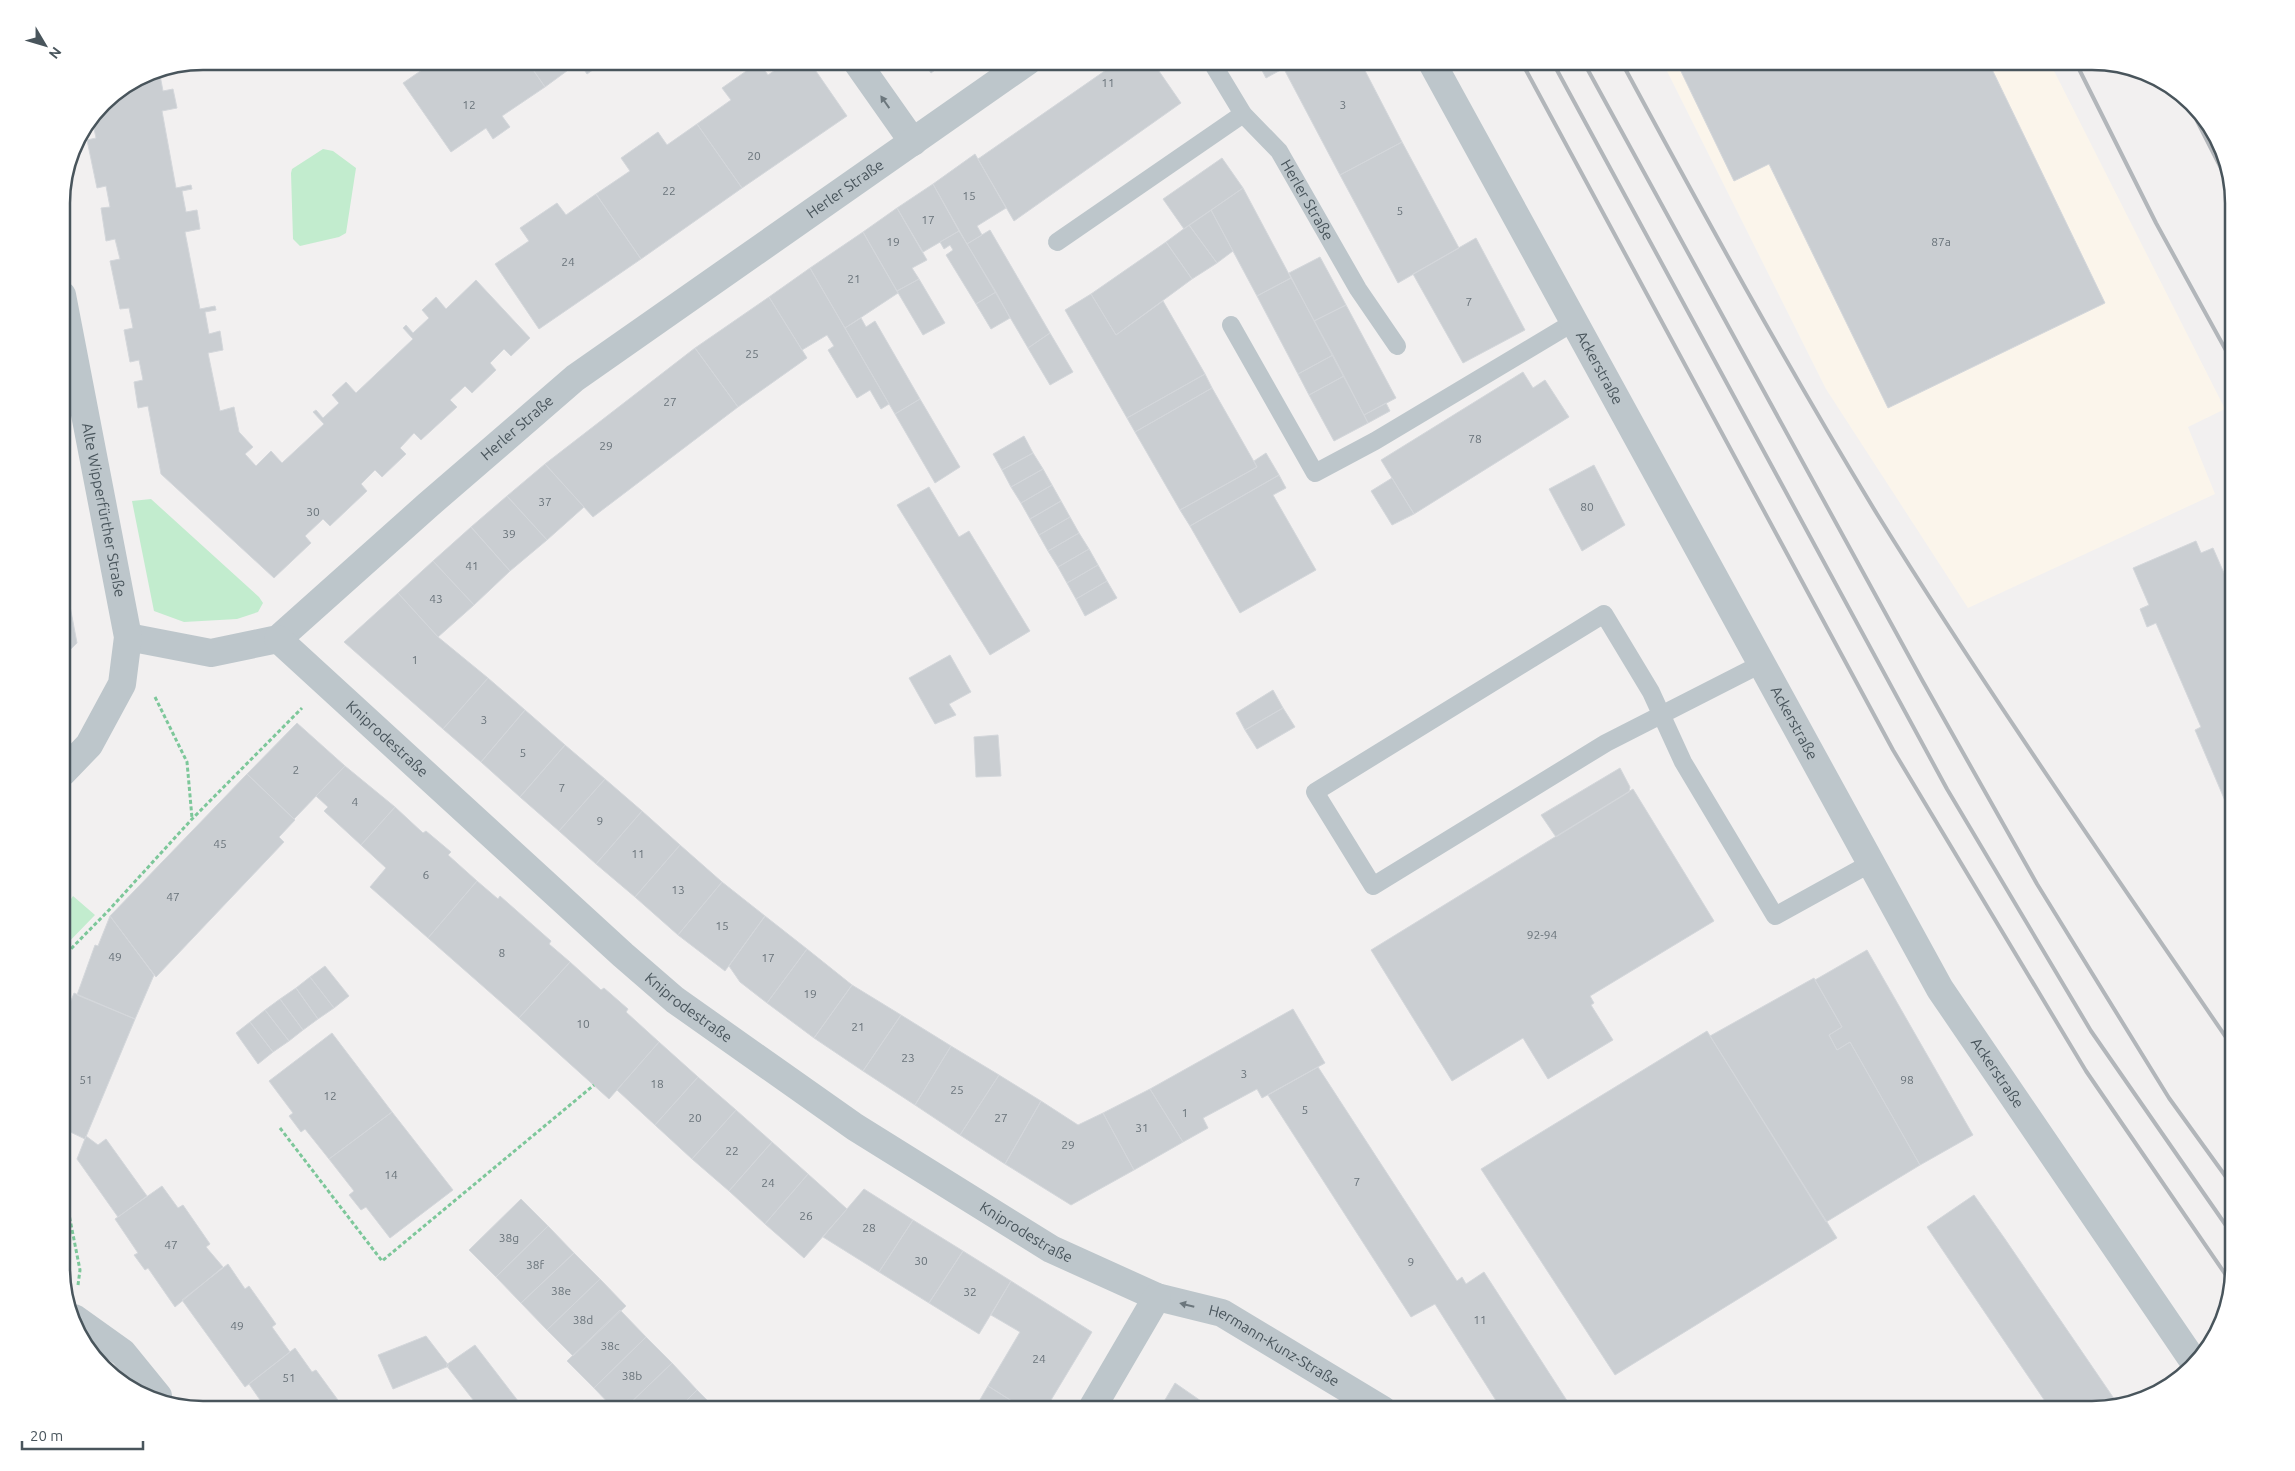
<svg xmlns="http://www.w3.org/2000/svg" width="2295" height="1471" font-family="Ubuntu,sans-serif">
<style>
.commercial{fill:#fbf5eb}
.green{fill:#c2ecce}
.building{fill:#caced2;stroke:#d4d7db}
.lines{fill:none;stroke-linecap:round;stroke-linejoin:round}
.path{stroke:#7dc79a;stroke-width:3;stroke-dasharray:4 2.5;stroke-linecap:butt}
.service{stroke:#bdc6cb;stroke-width:18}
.minor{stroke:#bdc6cb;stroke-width:28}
.tertiary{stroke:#bdc6cb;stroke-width:28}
.rail{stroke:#b2b6ba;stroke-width:4}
.oneway{fill:#6c777d}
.labels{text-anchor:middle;stroke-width:4;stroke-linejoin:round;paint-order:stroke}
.number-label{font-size:12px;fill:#69737a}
.street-label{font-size:15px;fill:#49555c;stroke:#fff}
.rim{fill:none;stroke:#49555c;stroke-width:2.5}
</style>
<rect width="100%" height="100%" fill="#f2f0f0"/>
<path class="commercial" d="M1662,61H2049L2225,409L2188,427L2215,494L1968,608L1826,389Z"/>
<path class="green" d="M323,149L333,151L356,168L346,233L339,237L300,246L293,239L291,173L292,169Z
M151,499L259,597L263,603L258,612L237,619L184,622L154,611L132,501Z
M73,896L95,915L62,949V913Z"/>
<path class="building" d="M435,61H527L545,87L502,116L510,127L493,139L486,128L451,152L403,83Z
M527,61H604V62L587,74L579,62L545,87Z
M788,61H809L847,116L742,188L697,124L731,100L722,88L759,62L768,75Z
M923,61H947L931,73Z
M1119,61H1152L1181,103L1014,221L978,159Z
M1257,61H1297L1266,78Z
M1297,61H1360L1402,142L1340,175L1284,69Z
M1676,61H1988L2105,303L1888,408L1769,164L1734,181Z
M159,70L163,91L173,89L177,108L162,111L176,188L191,185L192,189L182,191L186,212L197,210L200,229L185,232L200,309L215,306L216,310L205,312L209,334L220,331L223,350L208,353L220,411L234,407L239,432L253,447L245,454L256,466L271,451L282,463L324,424L313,412L316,410L323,418L339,403L332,395L346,382L356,393L413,339L403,328L406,325L413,333L429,318L422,310L436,297L446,309L476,280L530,338L511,356L504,349L490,363L496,370L472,393L465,386L450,400L457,407L421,440L414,433L400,448L406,454L382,477L375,470L361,484L367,491L330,526L323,519L305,536L311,543L274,578L161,474L148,406L138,408L134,382L143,380L139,360L130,362L124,330L133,328L129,308L120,309L110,261L120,259L115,239L106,241L101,208L110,207L106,186L97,188L87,140L96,138L92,119L103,103L149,72Z
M697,124L742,188L641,259L596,194L630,171L621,158L658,132L667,145Z
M1402,142L1459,248L1398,283L1340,175Z
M975,154L1006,208L977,226L982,235L967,244L933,184Z
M1222,158L1243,188L1184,229L1163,199Z
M933,184L959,231L923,252L897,208Z
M1243,188L1291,278L1257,296L1211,210Z
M596,194L641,259L539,329L495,264L529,241L520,228L557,203L566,215Z
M897,208L927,260L912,268L919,279L897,291L863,232Z
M1211,210L1233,251L1217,263L1189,225Z
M1189,225L1217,263L1192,279L1166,242Z
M990,230L1050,333L1028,348L967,244Z
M959,231L996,292L976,304L946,255L953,250L950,245L944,249L940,242Z
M863,232L898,293L845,328L810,268Z
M1476,238L1525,330L1463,363L1413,274Z
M1166,242L1192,279L1116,335L1091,294Z
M1320,257L1346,305L1314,321L1289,273Z
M810,268L889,404L881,409L870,390L857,398L828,350L834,346L827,335L802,350L769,297Z
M1291,278L1333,355L1298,374L1257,296Z
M919,279L945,323L923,335L897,291Z
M996,292L1010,318L991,329L976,304Z
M1091,294L1116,335L1163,301L1205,374L1127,418L1065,310Z
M769,297L807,358L738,407L695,348Z
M1346,305L1396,398L1364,415L1314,321Z
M861,318L866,327L875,321L920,399L895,414L845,328Z
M1050,333L1073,372L1050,385L1028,348Z
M695,348L738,407L593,517L545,464Z
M1333,355L1344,376L1309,395L1298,374Z
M1523,372L1533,388L1545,380L1569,417L1414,514L1381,460Z
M1205,374L1212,388L1135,432L1127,418Z
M1344,376L1368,423L1334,441L1309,395Z
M1212,388L1257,467L1180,510L1135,432Z
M920,399L960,467L935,483L895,414Z
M1386,403L1390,411L1368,423L1364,415Z
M1024,436L1033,453L1002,470L993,454Z
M1033,453L1043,469L1011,487L1002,470Z
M1266,453L1279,475L1190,526L1180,510L1257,467L1254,461Z
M545,464L584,507L547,540L507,496Z
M1594,465L1625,525L1582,551L1549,489Z
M1043,469L1052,485L1021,503L1011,487Z
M1279,475L1286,488L1273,495L1316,570L1240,613L1190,526Z
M1392,478L1414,514L1392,525L1371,491Z
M1052,485L1061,501L1030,519L1021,503Z
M929,487L959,537L969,531L1030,631L990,655L897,505Z
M507,496L547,540L510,571L471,527Z
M1061,501L1070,517L1039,535L1030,519Z
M1070,517L1079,533L1048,551L1039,535Z
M471,527L510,571L474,605L433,561Z
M1079,533L1089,549L1058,567L1048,551Z
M2196,541L2201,553L2213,548L2234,596V606L2225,609L2234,629V822L2195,730L2201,727L2156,623L2147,627L2140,609L2149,605L2133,568Z
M1089,549L1098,565L1067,583L1058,567Z
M433,561L474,605L438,637L398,593Z
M62,564L77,643L62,658Z
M1098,565L1107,581L1076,599L1067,583Z
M1107,581L1117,598L1085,616L1076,599Z
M398,593L438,637L488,678L443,729L344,642Z
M950,655L971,692L949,704L956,715L935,724L909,678Z
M488,678L525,710L481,762L443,729Z
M1273,690L1283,708L1245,730L1236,713Z
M1283,708L1295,727L1257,749L1245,730Z
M525,710L565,745L520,797L481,762Z
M297,723L345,766L294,819L247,774Z
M998,735L1001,776L976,777L974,737Z
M565,745L605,779L559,831L520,797Z
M345,766L395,807L361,845L324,811L328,807L316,796Z
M1620,768L1630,787L1629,792L1556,837L1541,815Z
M247,774L295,820L279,837L284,842L156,977L110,916Z
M605,779L642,811L596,864L559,831Z
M1633,789L1714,921L1590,996L1594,1003L1591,1005L1613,1040L1548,1079L1523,1038L1452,1081L1371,950Z
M395,807L423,833L426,831L451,852L448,855L477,881L428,938L370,887L386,868L361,845Z
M642,811L680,845L635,897L596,864Z
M680,845L722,882L678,935L635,897Z
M477,881L498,899L500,896L551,941L549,944L570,962L519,1018L428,938Z
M722,882L765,916L725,971L678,935Z
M110,916L154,975L135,1019L77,995L95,945L98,946Z
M765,916L807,949L767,1003L740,982L729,966Z
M807,949L852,985L814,1038L767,1003Z
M1867,950L1973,1135L1920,1165L1850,1042L1837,1050L1829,1035L1842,1027L1815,980Z
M570,962L601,990L604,988L628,1009L626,1012L659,1042L609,1099L519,1018Z
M325,966L349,996L334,1008L310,977Z
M310,977L334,1008L318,1019L296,988Z
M1814,978L1842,1027L1829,1035L1837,1050L1850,1042L1920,1165L1826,1222L1710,1036Z
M852,985L901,1015L863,1071L814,1038Z
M296,988L318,1019L303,1030L280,999Z
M74,993L135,1019L85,1139L62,1128V1032L68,1018L65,1016Z
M280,999L303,1030L289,1041L265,1010Z
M1293,1009L1325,1063L1262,1098L1257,1089L1203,1118L1208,1128L1183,1142L1150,1089Z
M265,1010L289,1041L273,1052L250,1022Z
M901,1015L951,1046L915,1105L863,1071Z
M250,1022L273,1052L258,1064L236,1033Z
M1707,1031L1837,1238L1615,1375L1481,1169Z
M332,1033L392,1112L329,1159L305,1129L301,1132L289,1116L293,1113L269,1081Z
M659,1042L698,1077L655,1125L617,1090Z
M951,1046L999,1075L960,1135L915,1105Z
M1318,1067L1457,1281L1462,1277L1466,1284L1484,1272L1573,1410H1502L1435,1304L1411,1317L1268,1095Z
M999,1075L1041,1101L1005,1164L960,1135Z
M698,1077L736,1110L692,1159L655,1125Z
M1150,1089L1183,1142L1134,1170L1103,1113Z
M1041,1101L1078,1125L1103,1113L1134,1170L1071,1205L1005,1164Z
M736,1110L772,1142L729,1191L692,1159Z
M392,1112L453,1190L390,1238L366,1207L361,1210L349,1195L354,1191L329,1159Z
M86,1136L98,1145L106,1139L147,1196L118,1217L77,1159Z
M772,1142L808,1174L765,1224L729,1191Z
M808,1174L847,1209L804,1258L765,1224Z
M162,1186L178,1208L183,1205L210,1244L206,1247L223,1267L175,1307L148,1268L145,1270L134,1255L138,1253L115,1219Z
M864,1189L913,1220L879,1272L823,1237Z
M1974,1195L2005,1239L2117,1403L2092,1410H2051L1927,1227Z
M521,1199L548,1226L496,1277L469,1250Z
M913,1220L963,1251L929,1303L879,1272Z
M548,1226L574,1253L521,1303L496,1277Z
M963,1251L1011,1281L979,1334L929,1303Z
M574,1253L600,1279L547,1330L521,1303Z
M228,1264L245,1289L249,1286L276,1324L272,1327L290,1352L245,1387L182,1300Z
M600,1279L626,1306L573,1356L547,1330Z
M1011,1281L1092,1332L1045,1410H1026L988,1386L1020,1332L991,1315Z
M620,1310L646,1337L594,1388L567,1361Z
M426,1336L449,1366L393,1389L378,1355Z
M646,1337L672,1363L623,1410H615L594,1388Z
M475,1345L525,1410H481L446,1365Z
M295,1348L312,1372L316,1370L343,1407L339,1410H267L249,1384Z
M672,1363L697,1390L677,1410H623Z
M1175,1383L1214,1410H1159Z
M988,1386L1026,1410H974Z
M697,1390L717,1410H677Z
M780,1404L785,1410H774Z"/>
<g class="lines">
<path class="path" d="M155,697L187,762L192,818
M62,958L109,910L192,819L302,708
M280,1128L382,1261L594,1085
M62,1179L80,1270L78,1285"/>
<g class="service">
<path id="s1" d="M1211,61L1243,114L1279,151L1358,289L1397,346"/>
<path d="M1057,242L1243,114"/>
<path d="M1231,325L1315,473L1375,441L1574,322"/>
<path d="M1761,664L1606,743L1373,886L1315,792L1604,614L1651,692L1683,762L1775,916L1871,863"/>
</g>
<g class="minor">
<path d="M856,61L913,142"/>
<path id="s2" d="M1431,61L1940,989L2194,1362"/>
<path id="s3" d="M128,637L211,653L278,639L428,505L575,378L1028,61"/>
<path id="s4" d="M278,639L623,955L675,1000L855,1127L1051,1249L1157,1297L1222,1313L1383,1410"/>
<path d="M74,1318L123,1353L158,1396"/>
<path d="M1091,1410L1157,1297"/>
</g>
<path class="tertiary" id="s5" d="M62,295L128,637L122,684L89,745L62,773"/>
<path class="rail" d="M1521,61L1893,750L2086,1071L2230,1281
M1552,61L1947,789L2091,1031L2234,1237
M1583,61L1922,680L2037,884L2169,1098L2234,1188
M1621,61C1703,213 1787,366 1877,514C1990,696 2113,872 2234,1049
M2075,61L2156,223L2234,365
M2188,103L2228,182"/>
</g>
<defs><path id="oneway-solid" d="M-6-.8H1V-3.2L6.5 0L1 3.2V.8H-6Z" transform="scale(1.25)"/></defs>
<g class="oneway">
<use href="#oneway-solid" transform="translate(885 102) rotate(-125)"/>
<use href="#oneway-solid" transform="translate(1187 1305) rotate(-166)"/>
</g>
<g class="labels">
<g class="number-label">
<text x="1108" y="87">11</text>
<text x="469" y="109">12</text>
<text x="1343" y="109">3</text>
<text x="754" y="160">20</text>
<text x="669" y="195">22</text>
<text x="969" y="200">15</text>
<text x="1400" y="215">5</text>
<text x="928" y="224">17</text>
<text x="893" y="246">19</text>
<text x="1941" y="246">87a</text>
<text x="568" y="266">24</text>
<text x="854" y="283">21</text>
<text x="1469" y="306">7</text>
<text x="752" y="358">25</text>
<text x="670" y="406">27</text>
<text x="1475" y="443">78</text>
<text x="606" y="450">29</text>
<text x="545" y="506">37</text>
<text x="1587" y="511">80</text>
<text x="313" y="516">30</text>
<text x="509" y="538">39</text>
<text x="472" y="570">41</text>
<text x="436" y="603">43</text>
<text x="415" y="664">1</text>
<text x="484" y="724">3</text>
<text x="523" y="757">5</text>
<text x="296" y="774">2</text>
<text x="562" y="792">7</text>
<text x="355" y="806">4</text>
<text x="600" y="825">9</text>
<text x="220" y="848">45</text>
<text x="638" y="858">11</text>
<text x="426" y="879">6</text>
<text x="678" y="894">13</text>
<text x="173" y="901">47</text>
<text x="722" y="930">15</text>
<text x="1542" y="939">92-94</text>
<text x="502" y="957">8</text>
<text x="115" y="961">49</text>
<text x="768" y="962">17</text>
<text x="810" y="998">19</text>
<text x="583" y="1028">10</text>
<text x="858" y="1031">21</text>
<text x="908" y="1062">23</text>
<text x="1244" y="1078">3</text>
<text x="86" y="1084">51</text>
<text x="1907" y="1084">98</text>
<text x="657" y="1088">18</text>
<text x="957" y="1094">25</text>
<text x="330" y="1100">12</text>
<text x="1305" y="1114">5</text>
<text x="1185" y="1117">1</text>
<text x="695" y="1122">20</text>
<text x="1001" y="1122">27</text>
<text x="1142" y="1132">31</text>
<text x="1068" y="1149">29</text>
<text x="732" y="1155">22</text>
<text x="391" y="1179">14</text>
<text x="1357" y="1186">7</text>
<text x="768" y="1187">24</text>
<text x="806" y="1220">26</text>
<text x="869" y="1232">28</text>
<text x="509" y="1242">38g</text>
<text x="171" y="1249">47</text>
<text x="921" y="1265">30</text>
<text x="1411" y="1266">9</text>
<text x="535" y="1269">38f</text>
<text x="561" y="1295">38e</text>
<text x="970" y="1296">32</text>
<text x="583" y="1324">38d</text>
<text x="1480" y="1324">11</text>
<text x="237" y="1330">49</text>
<text x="610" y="1350">38c</text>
<text x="1039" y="1363">24</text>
<text x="632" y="1380">38b</text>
<text x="289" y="1382">51</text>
</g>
<g class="street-label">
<text dy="5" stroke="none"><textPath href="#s3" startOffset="878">Herler Straße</textPath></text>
<text dy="5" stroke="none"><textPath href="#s1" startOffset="170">Herler Straße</textPath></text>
<text dy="5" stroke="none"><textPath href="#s2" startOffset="350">Ackerstraße</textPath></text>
<text dy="5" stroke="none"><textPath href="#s3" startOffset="472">Herler Straße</textPath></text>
<text dy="5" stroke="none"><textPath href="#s5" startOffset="219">Alte Wipperfürther Straße</textPath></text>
<text dy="5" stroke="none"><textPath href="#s2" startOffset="755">Ackerstraße</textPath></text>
<text dy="5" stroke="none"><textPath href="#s4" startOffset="148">Kniprodestraße</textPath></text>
<text dy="5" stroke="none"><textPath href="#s4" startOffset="552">Kniprodestraße</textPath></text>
<text dy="5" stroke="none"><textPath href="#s2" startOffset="1160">Ackerstraße</textPath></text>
<text dy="5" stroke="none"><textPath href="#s4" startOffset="958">Kniprodestraße</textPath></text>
<text dy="5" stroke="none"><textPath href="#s4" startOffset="1232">Hermann-Kunz-Straße</textPath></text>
</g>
</g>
<path d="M0 0H2295V1471H0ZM203 70H2092A133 133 0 0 1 2225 203V1268A133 133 0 0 1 2092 1401H203A133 133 0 0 1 70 1268V203A133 133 0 0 1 203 70Z" fill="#fff" fill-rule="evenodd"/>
<path class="rim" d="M203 70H2092A133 133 0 0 1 2225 203V1268A133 133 0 0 1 2092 1401H203A133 133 0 0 1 70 1268V203A133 133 0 0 1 203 70Z"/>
<g transform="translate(45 45) rotate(128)" stroke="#ffffff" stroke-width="4" paint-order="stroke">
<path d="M0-4L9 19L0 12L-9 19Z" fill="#49555c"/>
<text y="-8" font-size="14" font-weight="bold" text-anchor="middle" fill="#49555c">N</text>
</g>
<path d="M22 1441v8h121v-8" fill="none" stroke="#49555c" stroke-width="2.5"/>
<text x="30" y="1441" font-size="15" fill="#49555c" stroke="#ffffff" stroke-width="4" paint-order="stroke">20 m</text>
</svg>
